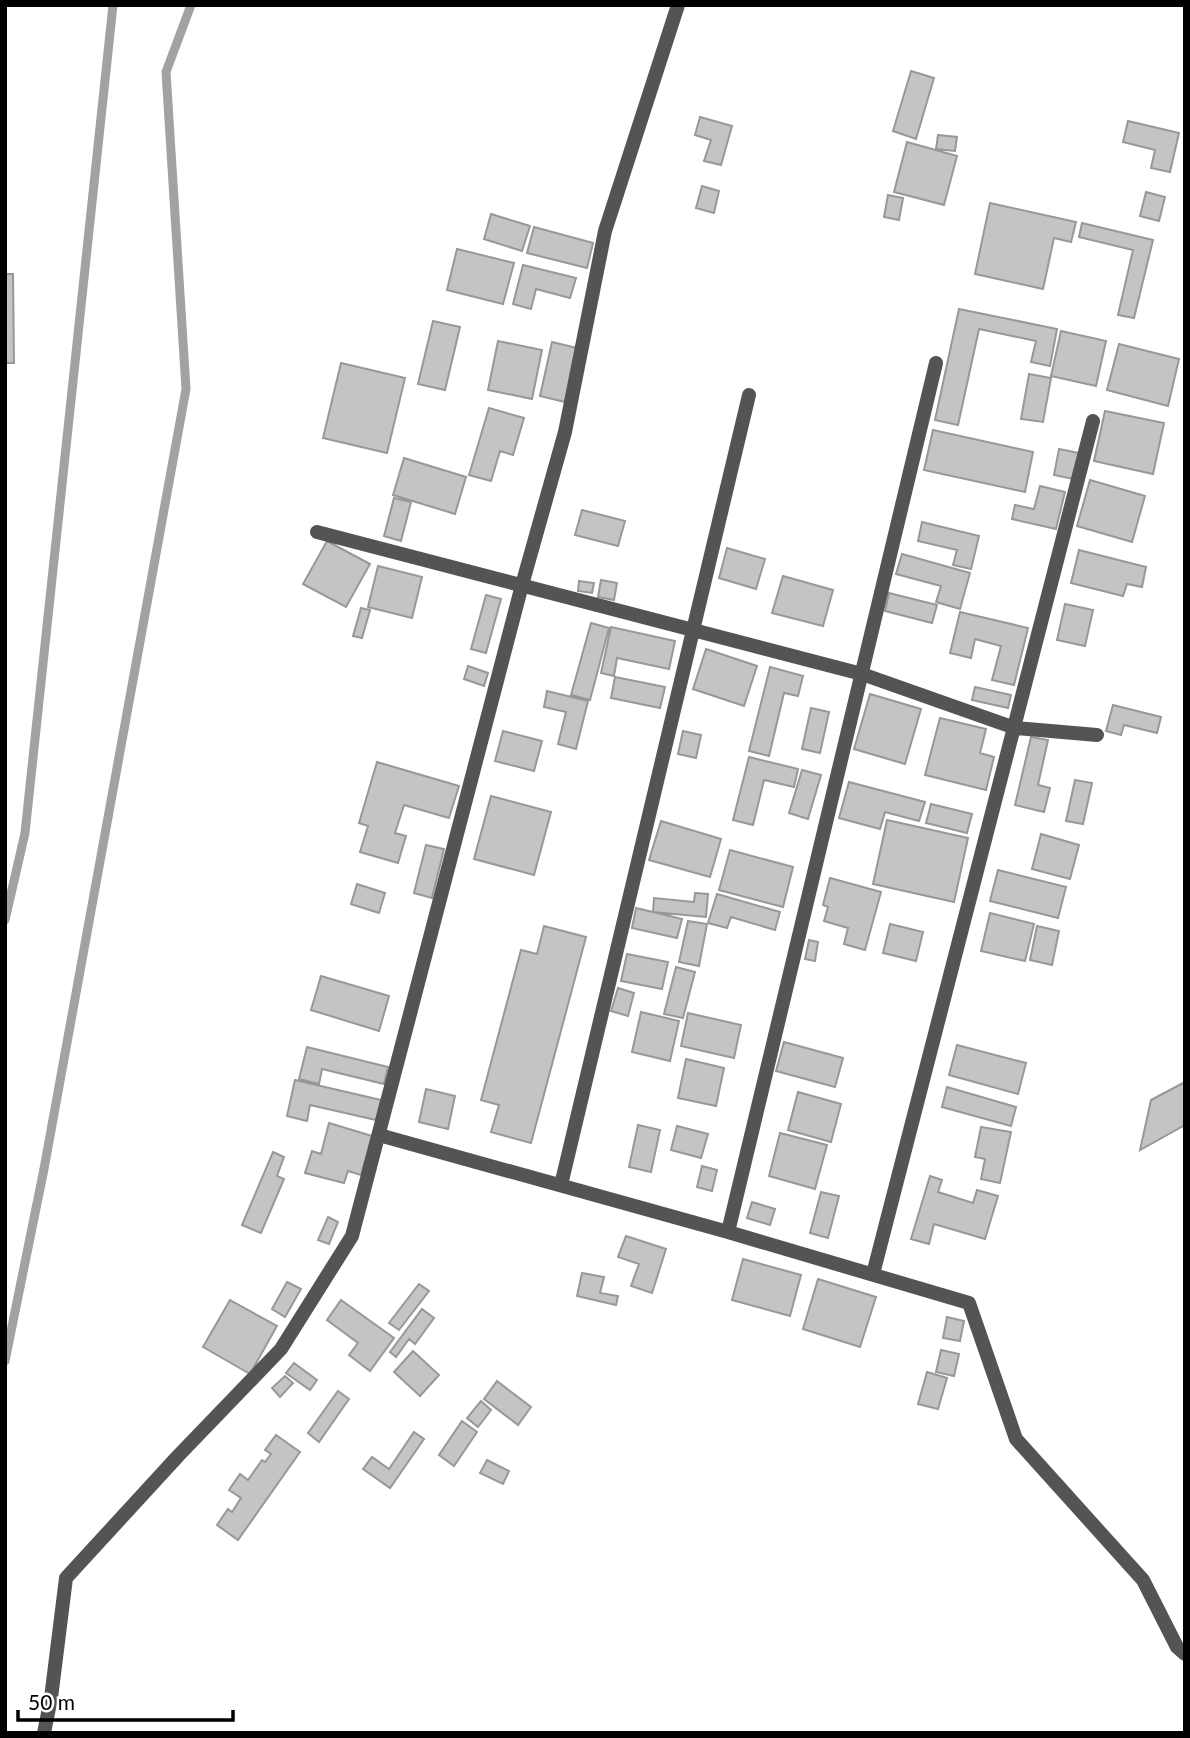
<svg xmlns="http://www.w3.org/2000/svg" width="1190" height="1738" font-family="Lato,sans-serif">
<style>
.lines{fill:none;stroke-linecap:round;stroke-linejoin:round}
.stream{stroke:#a2a2a2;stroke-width:9}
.building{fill:#c4c4c4;stroke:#989898;stroke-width:2}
.street{stroke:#545454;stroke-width:14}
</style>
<rect width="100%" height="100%" fill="#fff"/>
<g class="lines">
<path class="stream" d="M5,920L25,833L113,5
M5,1361L44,1169L186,389L166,72L191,5"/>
</g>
<path class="building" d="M911,71L934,78L916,139L893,131Z
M700,117L732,126L721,165L704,161L711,140L695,135Z
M1128,121L1179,133L1170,172L1151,168L1155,150L1123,142Z
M938,135L957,137L955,151L936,149Z
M907,142L957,156L944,205L894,192Z
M702,186L719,191L714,213L696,208Z
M1146,192L1165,197L1159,221L1140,216Z
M888,195L903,198L899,220L884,217Z
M990,203L1076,222L1071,242L1054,238L1043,289L975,274Z
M491,214L530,226L522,251L484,239Z
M1082,223L1153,240L1134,318L1118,315L1133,250L1079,237Z
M534,227L593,243L587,268L527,253Z
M457,249L514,263L503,304L447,290Z
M523,265L576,278L570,298L536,289L531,309L513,304Z
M5,274H13L14,363H5Z
M959,309L1057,329L1050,366L1031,362L1036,341L979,329L958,425L935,420Z
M433,321L460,327L445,390L418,384Z
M1061,331L1106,341L1096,386L1051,376Z
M498,341L542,350L532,399L488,390Z
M552,342L577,348L565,402L540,396Z
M1119,344L1179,359L1168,406L1107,390Z
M341,363L405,378L387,453L323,438Z
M1029,374L1051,378L1043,422L1021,419Z
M489,408L524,418L513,455L500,451L491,481L469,475Z
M1105,411L1164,423L1153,474L1094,461Z
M933,430L1033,452L1025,492L924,470Z
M1059,449L1079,453L1074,479L1054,475Z
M404,458L466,477L455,514L393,495Z
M1090,480L1145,496L1132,542L1077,526Z
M1040,486L1065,492L1056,529L1012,519L1015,505L1034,509Z
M394,498L411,502L401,541L384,536Z
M582,510L625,521L618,546L575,535Z
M922,522L979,536L971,569L953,565L957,550L918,541Z
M327,541L370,564L346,607L303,584Z
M727,548L765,559L756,589L719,578Z
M1079,550L1146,567L1142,587L1127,584L1123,596L1071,583Z
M902,554L970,573L960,609L936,602L941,586L896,574Z
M378,566L422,577L412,618L368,607Z
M783,576L833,590L823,626L772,613Z
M601,580L617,583L614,600L598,597Z
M579,581L594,583L592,593L578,591Z
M889,593L937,605L932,623L885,611Z
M486,595L501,599L486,653L471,649Z
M1065,604L1093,610L1085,646L1057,640Z
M361,608L370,610L362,638L353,636Z
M960,612L1028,628L1014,685L992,680L1001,646L975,639L971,658L950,653Z
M591,623L609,628L590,700L571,695Z
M611,627L675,641L669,669L617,658L614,676L601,673Z
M706,649L757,666L744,706L693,689Z
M468,666L488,673L484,686L464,679Z
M770,667L803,676L798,696L784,693L769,756L749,751Z
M615,677L665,687L660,708L611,698Z
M975,687L1011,695L1008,708L972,700Z
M547,691L588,701L576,749L558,744L566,712L544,707Z
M870,694L921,709L905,764L854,749Z
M1113,705L1161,717L1157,733L1124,725L1121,735L1106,731Z
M811,708L829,712L820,753L802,749Z
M940,718L986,729L980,753L994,757L986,790L925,775Z
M503,731L542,741L534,771L495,761Z
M683,731L701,735L696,758L678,754Z
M1031,737L1048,740L1038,785L1050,788L1044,812L1015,805Z
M749,757L798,769L794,787L764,780L753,825L733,820Z
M377,762L459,786L449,818L404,805L395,833L406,836L398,863L360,852L368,826L359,823Z
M802,770L821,775L808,819L789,813Z
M1075,780L1092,783L1083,824L1066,821Z
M849,782L925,802L919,821L885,812L880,829L839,818Z
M491,796L551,812L534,875L474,859Z
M931,804L972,814L967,833L926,823Z
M887,820L968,838L954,902L873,884Z
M661,821L721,839L710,877L649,860Z
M1041,834L1079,845L1070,879L1032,869Z
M426,845L444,849L432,898L414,893Z
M730,850L793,867L783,907L719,890Z
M998,870L1066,887L1058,918L990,901Z
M830,878L881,892L865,950L844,944L848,928L824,921L828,907L823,905Z
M357,884L385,893L379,913L351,904Z
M695,893L708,894L706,917L653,912L654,898L694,902Z
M717,894L780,912L775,930L731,917L727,928L708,923Z
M636,908L682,919L677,938L632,928Z
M990,913L1034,924L1025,961L981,951Z
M688,921L707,924L699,966L679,962Z
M890,924L923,932L916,961L883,953Z
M544,926L586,937L531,1143L491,1132L499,1105L481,1100L521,950L537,954Z
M1037,926L1059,931L1052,965L1030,960Z
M809,940L818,942L815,961L805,959Z
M627,954L668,962L662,989L621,981Z
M676,967L695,972L683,1018L664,1014Z
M321,976L389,996L379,1031L311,1010Z
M618,988L634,993L628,1016L611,1011Z
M641,1012L679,1021L670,1061L632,1052Z
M688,1013L741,1025L734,1058L681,1046Z
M784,1042L843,1058L835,1087L776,1071Z
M957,1045L1026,1063L1018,1094L949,1075Z
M307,1047L388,1067L384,1084L322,1069L319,1084L299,1079Z
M686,1059L724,1068L716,1106L678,1098Z
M295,1080L381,1100L376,1120L310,1105L307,1121L287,1116Z
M1185,1082V1125L1140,1150L1151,1100Z
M947,1087L1016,1107L1011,1126L942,1107Z
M426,1089L455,1096L448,1129L419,1122Z
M798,1092L841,1104L831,1142L788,1130Z
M329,1123L372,1136L361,1175L348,1171L344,1183L305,1173L312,1151L321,1154Z
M638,1125L660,1130L651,1172L629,1167Z
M677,1126L708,1134L701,1158L671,1150Z
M981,1127L1011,1132L1000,1183L981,1179L985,1159L975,1157Z
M780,1133L827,1145L815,1189L769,1176Z
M273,1152L284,1157L277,1176L284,1179L261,1233L242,1225Z
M702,1166L717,1170L712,1191L697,1187Z
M930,1176L942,1180L938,1192L973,1203L977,1190L998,1196L985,1239L934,1224L929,1244L911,1239Z
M821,1192L839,1196L828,1238L810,1233Z
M752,1202L775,1209L770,1225L747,1218Z
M328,1217L338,1222L329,1244L318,1240Z
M626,1236L666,1249L652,1293L631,1286L639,1264L618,1257Z
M743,1259L801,1275L790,1316L732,1300Z
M582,1273L604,1277L600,1293L618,1296L616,1305L577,1296Z
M818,1279L876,1297L860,1347L803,1329Z
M287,1282L301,1289L285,1317L272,1309Z
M419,1284L429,1291L399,1330L389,1323Z
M230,1300L277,1326L250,1374L203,1347Z
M341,1300L394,1338L370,1371L349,1355L358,1343L327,1320Z
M422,1309L434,1318L415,1344L409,1339L396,1357L390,1352Z
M947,1317L964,1321L960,1341L943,1338Z
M941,1350L959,1354L954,1376L936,1372Z
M413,1351L439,1375L420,1396L394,1372Z
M294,1363L317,1380L310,1390L286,1373Z
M927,1372L947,1378L938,1409L918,1404Z
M285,1376L293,1383L280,1397L272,1388Z
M497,1381L531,1407L518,1425L484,1399Z
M338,1391L349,1399L319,1442L308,1433Z
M481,1401L491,1410L478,1427L467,1418Z
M462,1421L477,1432L454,1466L439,1455Z
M414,1432L424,1439L390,1488L363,1469L372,1457L389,1469Z
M276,1435L300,1452L238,1540L217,1525L228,1509L232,1512L241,1498L229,1490L240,1474L248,1480L262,1460L265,1462L271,1454L265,1450Z
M487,1460L509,1471L503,1484L480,1473Z"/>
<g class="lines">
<path class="street" d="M317,532L862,674L1015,728L1097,735
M379,1135L728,1232L969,1303L1016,1439L1143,1580L1177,1647L1185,1654
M561,1185L749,395
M728,1232L936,363
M873,1274L1093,421
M44,1733L51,1698L66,1578L178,1456L281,1349L352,1236L522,585L565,432L605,231L678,5"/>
</g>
<rect width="1190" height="1738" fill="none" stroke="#000000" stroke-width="14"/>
<path d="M18 1710v10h215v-10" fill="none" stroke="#000000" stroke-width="3.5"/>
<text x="28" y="1710" font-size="21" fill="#000000" stroke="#ffffff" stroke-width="5" paint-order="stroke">50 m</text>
</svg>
